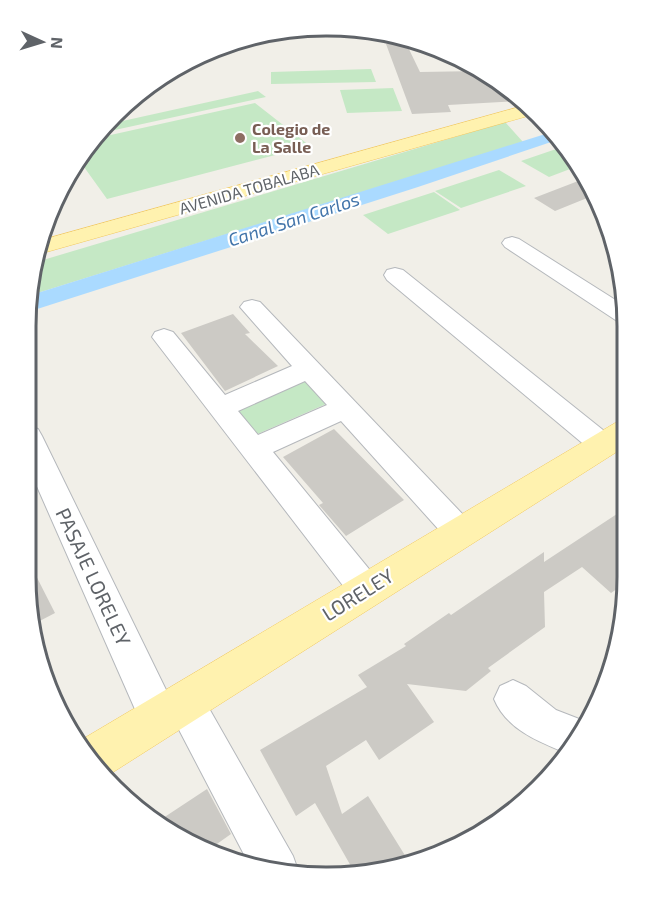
<svg xmlns="http://www.w3.org/2000/svg" width="653" height="903" font-family="'Exo 2',sans-serif">
<style>
.green{fill:#c5e8c5}
.water{fill:#aadaff}
.building{fill:#cccac5}
.lines{fill:none;stroke-linecap:round;stroke-linejoin:round}
.minor-casing{stroke:#b5b8bc;stroke-width:2}
.major-casing{stroke:#f2c960;stroke-width:1}
.minor{fill:#fff;fill-rule:evenodd}
.major{fill:#fff2af;fill-rule:evenodd}
.education-dot{fill:#8d6e63;stroke:#fff;stroke-width:2}
.labels{text-anchor:middle;stroke-width:4.5;stroke-linejoin:round;paint-order:stroke}
.far-education-label{font-size:16px;font-weight:bold;fill:#785e54;stroke:#fff;text-anchor:start}
.far-street-label{font-size:16px;fill:#5f6368;stroke:#fff}
.far-water-label{font-size:18px;font-style:italic;fill:#4174aa;stroke:#fff}
.street-label{font-size:20px;fill:#5f6368;stroke:#fff}
.rim{fill:none;stroke:#5f6368;stroke-width:3}
</style>
<rect width="100%" height="100%" fill="#f1efe8"/>
<path class="green" d="M371,69L376,82L271,84V72Z
M393,88L402,111L347,113L340,90Z
M258,91L266,97L101,133L109,124Z
M255,103L310,146L107,199L79,160L97,138Z
M505,122L523,142L31,295L33,263Z
M565,146L578,166L549,177L521,161Z
M499,170L526,186L461,208L435,191Z
M434,192L460,210L388,234L363,215Z
M305,381L326,404L253,436L234,410Z"/>
<path class="water" d="M555,131L560,139L418,187L31,311V295Z"/>
<path class="building" d="M406,43L420,72L479,71L518,101L448,105L451,112L412,114L386,44Z
M586,178L597,194L555,211L534,198Z
M233,314L250,333L245,334L278,366L225,391L181,333Z
M334,429L404,500L346,536L319,505L323,503L283,457Z
M626,508L627,582L611,593L582,567L544,592L545,627L488,668L491,671L466,691L407,684L434,722L379,760L366,740L326,766L342,814L368,796L406,857L392,868L356,875L315,803L296,816L260,750L367,687L358,675L406,646L404,644L449,613L451,615L544,552V562Z
M26,556L55,613L32,625L26,576Z
M207,789L231,834L207,851L194,847L157,822Z"/>
<g class="lines">
<defs>
<path id="minor" d="M341,27L366,31L306,36L300,32Z
M512,237L519,239L625,306V323L617,321L505,247L502,243L505,239Z
M395,268L403,270L613,438L617,445L613,452L603,455L593,452L387,280L384,275L387,270Z
M252,300L260,302L471,523L476,532L471,541L460,545L449,541L341,421L273,452L378,580L383,590L378,600L366,605L354,600L152,337L155,332L164,329L173,332L225,395L292,366L240,307L244,302ZM305,381L327,405L258,435L238,411Z
M28,426L38,429L42,436L169,696L172,689L185,683L198,689L293,856L299,873L268,872L250,866L176,724L173,732L159,737L145,732L28,466Z
M513,680L526,686L556,710L587,722L564,752C536,741 506,728 494,699L500,686Z"/>
<path id="major" d="M523,106L535,114L36,255L42,240Z
M626,419V446L107,776L76,743L615,423Z"/>
</defs>
<use href="#minor" class="minor-casing"/>
<use href="#major" class="major-casing"/>
<use href="#minor" class="minor"/>
<use href="#major" class="major"/>
</g>
<circle class="education-dot" cx="240" cy="138" r="6"/>
<g class="labels">
<g class="far-education-label">
<text x="252" y="135">Colegio de<tspan x="252" dy="18">La Salle</tspan></text>
</g>
<g class="far-street-label">
<text transform="translate(249 189) rotate(-16)" y="6">AVENIDA TOBALABA</text>
</g>
<g class="far-water-label">
<text transform="translate(294 220) rotate(-18)" y="6">Canal San Carlos</text>
</g>
<g class="street-label">
<text transform="translate(93 577) rotate(65)" y="7">PASAJE LORELEY</text>
<text transform="translate(358 595) rotate(-32)" y="7">LORELEY</text>
</g>
</g>
<path d="M0 0H653V903H0ZM326 36H327A290 290 0 0 1 617 326V577A290 290 0 0 1 327 867H326A290 290 0 0 1 36 577V326A290 290 0 0 1 326 36Z" fill="#fff" fill-rule="evenodd"/>
<path class="rim" d="M326 36H327A290 290 0 0 1 617 326V577A290 290 0 0 1 327 867H326A290 290 0 0 1 36 577V326A290 290 0 0 1 326 36Z"/>
<g transform="translate(42 42) rotate(94)" stroke="#ffffff" stroke-width="4.5" paint-order="stroke">
<path d="M0-4.5L10 22L0 15L-10 22Z" fill="#5f6368"/>
<text y="-9" font-size="16" font-weight="bold" text-anchor="middle" fill="#5f6368">N</text>
</g>
</svg>
